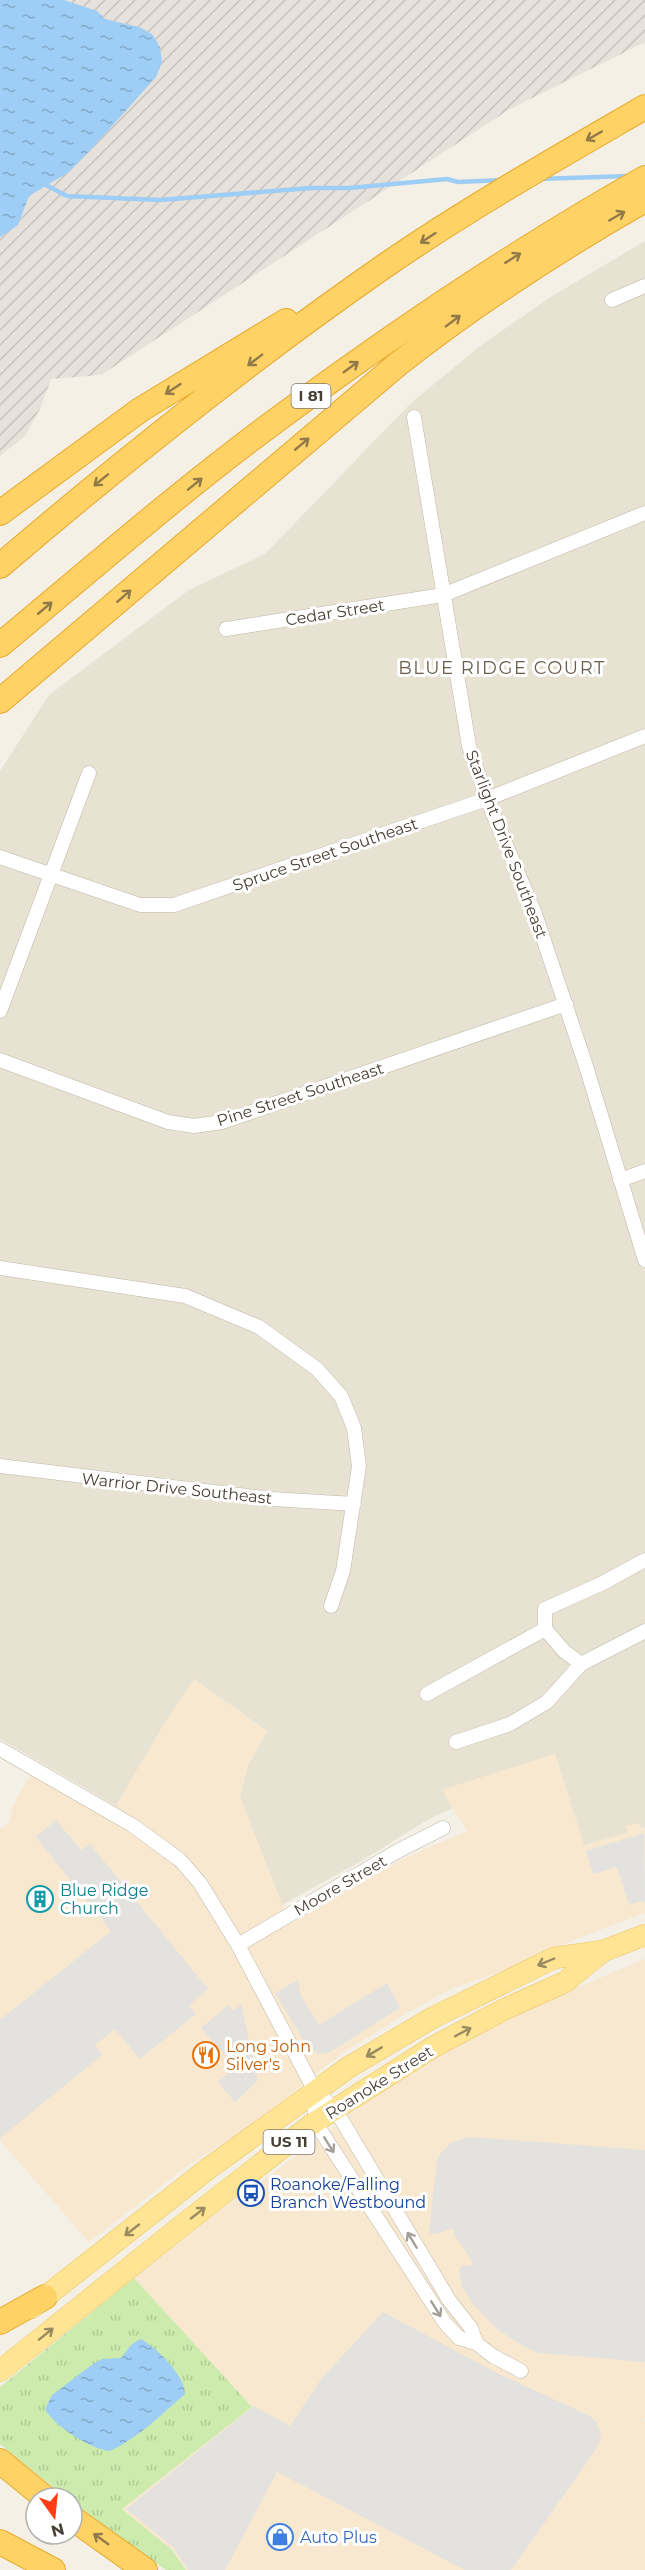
<svg xmlns="http://www.w3.org/2000/svg" width="645" height="2570" font-family="Montserrat,sans-serif">
<style>
.residential{fill:#e8e2d3}
.commercial{fill:#f7e8cf}
.industrial{fill:url(#industrial-furrows)}
.grass{fill:url(#grass-tufts)}
.parking{fill:#e4e2de}
.water{fill:url(#water-ripples)}
.lines{fill:none;stroke-linecap:round;stroke-linejoin:round}
.stream{stroke:#9ecef5;stroke-width:4.5}
.street-casing{stroke:#c0b8a8;stroke-width:15}
.primary-casing{stroke:#ebc55d;stroke-width:22}
.highway-casing{stroke:#e7a92d;stroke-width:26}
.street{stroke:#fff;stroke-width:14}
.primary{stroke:#ffe494;stroke-width:21}
.highway{stroke:#ffd266;stroke-width:24}
.oneway{stroke:#917a49}
.oneway2{stroke:#9a8a60}
.oneway3{stroke:#a3a09a}
.labels{text-anchor:middle;stroke-width:6;stroke-linejoin:round;paint-order:stroke}
.shield{fill:#fff;stroke:#7e7972;stroke-width:1.5}
.shield-label{font-size:15px;font-weight:bold;fill:#474035}
.street-label{font-size:16px;fill:#474035;stroke:#fff}
.culture-label{font-size:16px;fill:#0d838f;stroke:#fff;text-anchor:start}
.food-label{font-size:16px;fill:#c56008;stroke:#fff;text-anchor:start}
.transit-label{font-size:16px;fill:#164399;stroke:#fff;text-anchor:start}
.shop-label{font-size:16px;fill:#366cbe;stroke:#fff;text-anchor:start}
.neighbourhood-label{font-size:18px;letter-spacing:1.5px;fill:#6a5f4b;stroke:#fff}
</style>
<defs>
<pattern id="industrial-furrows" width="10" height="10" patternUnits="userSpaceOnUse" patternTransform="scale(1.5)"><rect width="10" height="10" fill="#e6e1db"/><path d="M-1 1l2-2M0 10L10 0M9 11l2-2" fill="none" stroke="#c7c2bd"/></pattern>
<pattern id="grass-tufts" width="24" height="20" patternUnits="userSpaceOnUse" patternTransform="scale(1.5)"><rect width="24" height="20" fill="#ccebac"/><path d="M3 7l-1-3M5 7V3M7 7l1-3M15 17l-1-3M17 17v-4M19 17l1-3" fill="none" stroke="#b1cb95"/></pattern>
<pattern id="water-ripples" width="26" height="14" patternUnits="userSpaceOnUse" patternTransform="scale(1.5)"><rect width="26" height="14" fill="#9ecef5"/><path d="M2 4q2-2 4 0t4 0M15 11q2-2 4 0t4 0" fill="none" stroke="#83a9c7"/></pattern>
</defs>
<rect width="100%" height="100%" fill="#f4f0e6"/>
<path class="residential" d="M645,241V1828L626,1826L628,1833L584,1846L555,1754L442,1790L453,1808L429,1819L363,1860L282,1905L240,1797L248,1765L267,1731L194,1679L166,1721L116,1806L0,1739V771L49,695L189,590L265,554L411,403L480,346L549,298Z"/>
<path class="commercial" d="M194,1679L267,1732L248,1765L240,1797L290,1924L403,1859L467,1831L442,1790L555,1754L584,1845L627,1833L626,1826L640,1823L641,1829L645,1828V1913L581,1937L505,1970L448,1990L392,2022L343,2053L251,2125L187,2166L89,2242L0,2140V1830L9,1823L13,1806L30,1775L29,1773L108,1819L166,1721Z
M645,1959V2418L643,2419L645,2421V2570H186L172,2550L122,2509L252,2407L134,2278L214,2214L246,2193L376,2095L427,2062L545,2001Z"/>
<path class="industrial" d="M0,0H645V42L510,109L101,375L51,379L40,409L25,436L0,456Z"/>
<path class="grass" d="M134,2278L252,2407L122,2509L172,2550L186,2570H166L101,2526L72,2503V2498H66L0,2444V2387Z"/>
<path class="parking" d="M56,1820L81,1850L90,1844L208,1989L189,2005L196,2014L140,2059L115,2029L95,2045L102,2055L0,2138V2020L111,1931L36,1837Z
M644,1833L645,1903L641,1901L629,1905L617,1867L593,1874L586,1851Z
M298,1980L301,1996L319,2025L387,1983L400,2008L330,2052L321,2054L308,2048L275,1993Z
M241,2004L258,2080L235,2102L218,2082L235,2067L201,2028L229,2005L234,2011Z
M470,2137L645,2150V2362L539,2353L528,2349L498,2330L473,2304L462,2287L459,2269L463,2265L472,2266V2260L454,2235L453,2228L437,2234L429,2233L437,2161L440,2154L452,2142Z
M383,2312L495,2372L592,2417L597,2423L601,2435L597,2448L511,2570H465L277,2472L225,2570H188L173,2547L126,2509L254,2406L290,2426L322,2378Z"/>
<path class="water" d="M0,0H64L97,11L105,19L139,27L152,34L160,47L162,62L156,77L96,144L69,172L29,196L18,225L0,237Z
M141,2339C156,2347 186,2377 185,2394C162,2414 138,2438 110,2451C92,2450 53,2425 45,2409L52,2395L93,2364L102,2359L121,2358L132,2344Z"/>
<g class="lines">
<path class="stream" d="M538,179L629,176
M42,183L67,196L160,200L311,188H349L447,179L458,182L503,180"/>
<defs>
<path id="street" d="M612,300L645,286
M414,417L469,746L487,799L535,914L586,1066L645,1260
M226,629L443,595L645,513
M0,857L140,905H174L487,799L645,736
M0,1011L89,773
M0,1060L168,1122L194,1126L222,1122L566,1004
M620,1180L645,1171
M0,1268L185,1296L259,1327L317,1369L341,1396L354,1428L359,1466L343,1571L331,1606
M0,1466L272,1499L354,1504
M545,1629L564,1651L581,1664
M427,1694L545,1629V1609L603,1583L645,1560
M456,1742L510,1724L547,1702L581,1664L645,1631
M0,1749L132,1825L180,1860L200,1883L238,1945L315,2091L335,2109L449,2300L471,2328L476,2343
M238,1945L396,1852L443,1828
M315,2091V2122L445,2323L459,2338L476,2343L493,2356L521,2371"/>
<path id="primary" d="M31,2308L209,2168L349,2067L434,2017L554,1958L603,1951L645,1935
M0,2371L189,2220L315,2122L433,2047L505,2009L565,1982L603,1951"/>
<path id="highway" d="M0,513L140,410L286,321
M0,566C124,460 252,358 386,265C469,208 557,158 645,107
M0,645C89,571 177,494 270,425C390,336 515,251 645,178
M0,701L398,364C476,303 559,249 645,200
M0,2322L45,2297
M0,2461L45,2498
M72,2518L145,2570
M0,2542L53,2570"/>
</defs>
<use href="#street" class="street-casing"/>
<use href="#primary" class="primary-casing"/>
<use href="#highway" class="highway-casing"/>
<use href="#street" class="street"/>
<use href="#primary" class="primary"/>
<use href="#highway" class="highway"/>
</g>
<defs><path id="oneway-shaft" d="M-6 0H5M1.5-3L5.5 0L1.5 3" fill="none" stroke-width="1.6" stroke-linecap="round" stroke-linejoin="round" transform="scale(1.5)"/></defs>
<g class="oneway">
<use href="#oneway-shaft" transform="translate(594 136) rotate(150)"/>
<use href="#oneway-shaft" transform="translate(617 216) rotate(-30)"/>
<use href="#oneway-shaft" transform="translate(428 238) rotate(147)"/>
<use href="#oneway-shaft" transform="translate(513 258) rotate(-32)"/>
<use href="#oneway-shaft" transform="translate(453 321) rotate(-37)"/>
<use href="#oneway-shaft" transform="translate(255 360) rotate(143)"/>
<use href="#oneway-shaft" transform="translate(351 367) rotate(-36)"/>
<use href="#oneway-shaft" transform="translate(173 389) rotate(147)"/>
<use href="#oneway-shaft" transform="translate(302 444) rotate(-40)"/>
<use href="#oneway-shaft" transform="translate(101 480) rotate(141)"/>
<use href="#oneway-shaft" transform="translate(195 484) rotate(-39)"/>
<use href="#oneway-shaft" transform="translate(124 596) rotate(-41)"/>
<use href="#oneway-shaft" transform="translate(45 608) rotate(-40)"/>
<use href="#oneway-shaft" transform="translate(101 2539) rotate(-144)"/>
</g>
<g class="oneway2">
<use href="#oneway-shaft" transform="translate(546 1962) rotate(157)"/>
<use href="#oneway-shaft" transform="translate(463 2032) rotate(-28)"/>
<use href="#oneway-shaft" transform="translate(374 2052) rotate(149)"/>
<use href="#oneway-shaft" transform="translate(198 2213) rotate(-38)"/>
<use href="#oneway-shaft" transform="translate(132 2230) rotate(142)"/>
<use href="#oneway-shaft" transform="translate(46 2334) rotate(-39)"/>
</g>
<g class="oneway3">
<use href="#oneway-shaft" transform="translate(329 2145) rotate(58)"/>
<use href="#oneway-shaft" transform="translate(412 2240) rotate(-121)"/>
<use href="#oneway-shaft" transform="translate(436 2309) rotate(58)"/>
</g>
<defs>
<symbol id="building-ring" viewBox="-11 -11 22 22"><circle r="9.5" fill="#fff" stroke="#0f9aa8" stroke-width="1.5"/><path d="M-4-6H4V6H1V3H-1V6H-4ZM-2.5-4.3h1.7v1.8h-1.7ZM.8-4.3h1.7v1.8H.8ZM-2.5-1h1.7V.8h-1.7ZM.8-1h1.7V.8H.8Z" fill="#0f9aa8"/></symbol>
<symbol id="restaurant-ring" viewBox="-11 -11 22 22"><circle r="9.5" fill="#fff" stroke="#e8710a" stroke-width="1.5"/><path d="M-5-6h1v4h1v-4h1v4h1v-4h1v5L-1.5 .5V6h-2V.5L-5-1ZM5-6V6H3V1.5H1.5Q1.5-4 5-6Z" fill="#e8710a"/></symbol>
<symbol id="bus-ring" viewBox="-11 -11 22 22"><circle r="9.5" fill="#fff" stroke="#1a4fb4" stroke-width="1.5"/><path d="M-5-6H5V4H4V6H2V4H-2V6H-4V4H-5ZM-3.5-4V0h7V-4ZM-3.5 1.2v1.5H-2V1.2ZM2 1.2v1.5H3.5V1.2Z" fill="#1a4fb4"/></symbol>
<symbol id="shop-ring" viewBox="-11 -11 22 22"><circle r="9.5" fill="#fff" stroke="#3f7fe0" stroke-width="1.5"/><path d="M-5-2.5h2.3a2.7 3.5 0 0 1 5.4 0H5L5.5 6h-11ZM-1.5-2.5h3a1.5 2.3 0 0 0-3 0Z" fill="#3f7fe0"/></symbol>
</defs>
<g fill-rule="evenodd">
<use href="#building-ring" x="25" y="1884" width="30" height="30"/>
<use href="#restaurant-ring" x="191" y="2040" width="30" height="30"/>
<use href="#bus-ring" x="236" y="2178" width="30" height="30"/>
<use href="#shop-ring" x="265" y="2522" width="30" height="30"/>
</g>
<g class="labels">
<g class="shield">
<rect x="291.5" y="384" width="39" height="24" rx="4.5"/>
<rect x="263.5" y="2130" width="51" height="24" rx="4.5"/>
</g>
<g class="shield-label">
<text x="311" y="401">I 81</text>
<text x="289" y="2147">US 11</text>
</g>
<g class="street-label">
<text transform="translate(335 612) rotate(-9)" y="6">Cedar Street</text>
<text transform="translate(507 844) rotate(69)" y="6">Starlight Drive Southeast</text>
<text transform="translate(325 854) rotate(-19)" y="6">Spruce Street Southeast</text>
<text transform="translate(300 1094) rotate(-18)" y="6">Pine Street Southeast</text>
<text transform="translate(177 1488) rotate(6)" y="6">Warrior Drive Southeast</text>
<text transform="translate(340 1885) rotate(-30)" y="6">Moore Street</text>
<text transform="translate(379 2082) rotate(-32)" y="6">Roanoke Street</text>
</g>
<g class="culture-label">
<text x="60" y="1896">Blue Ridge<tspan x="60" dy="18">Church</tspan></text>
</g>
<g class="food-label">
<text x="226" y="2052">Long John<tspan x="226" dy="18">Silver's</tspan></text>
</g>
<g class="transit-label">
<text x="270" y="2190">Roanoke/Falling<tspan x="270" dy="18">Branch Westbound</tspan></text>
</g>
<g class="shop-label">
<text x="300" y="2543">Auto Plus</text>
</g>
<g class="neighbourhood-label">
<text x="502" y="674">BLUE RIDGE COURT</text>
</g>
</g>
<g transform="translate(54 2516) rotate(165)"><circle r="28" fill="#ffffff" stroke="#b5b3ae" stroke-width="1.5"/>
<path d="M0-4.5L10 22L0 15L-10 22Z" fill="#ff3e12"/>
<text y="-9" font-size="16" font-weight="bold" text-anchor="middle" fill="#474035">N</text>
</g>
</svg>
